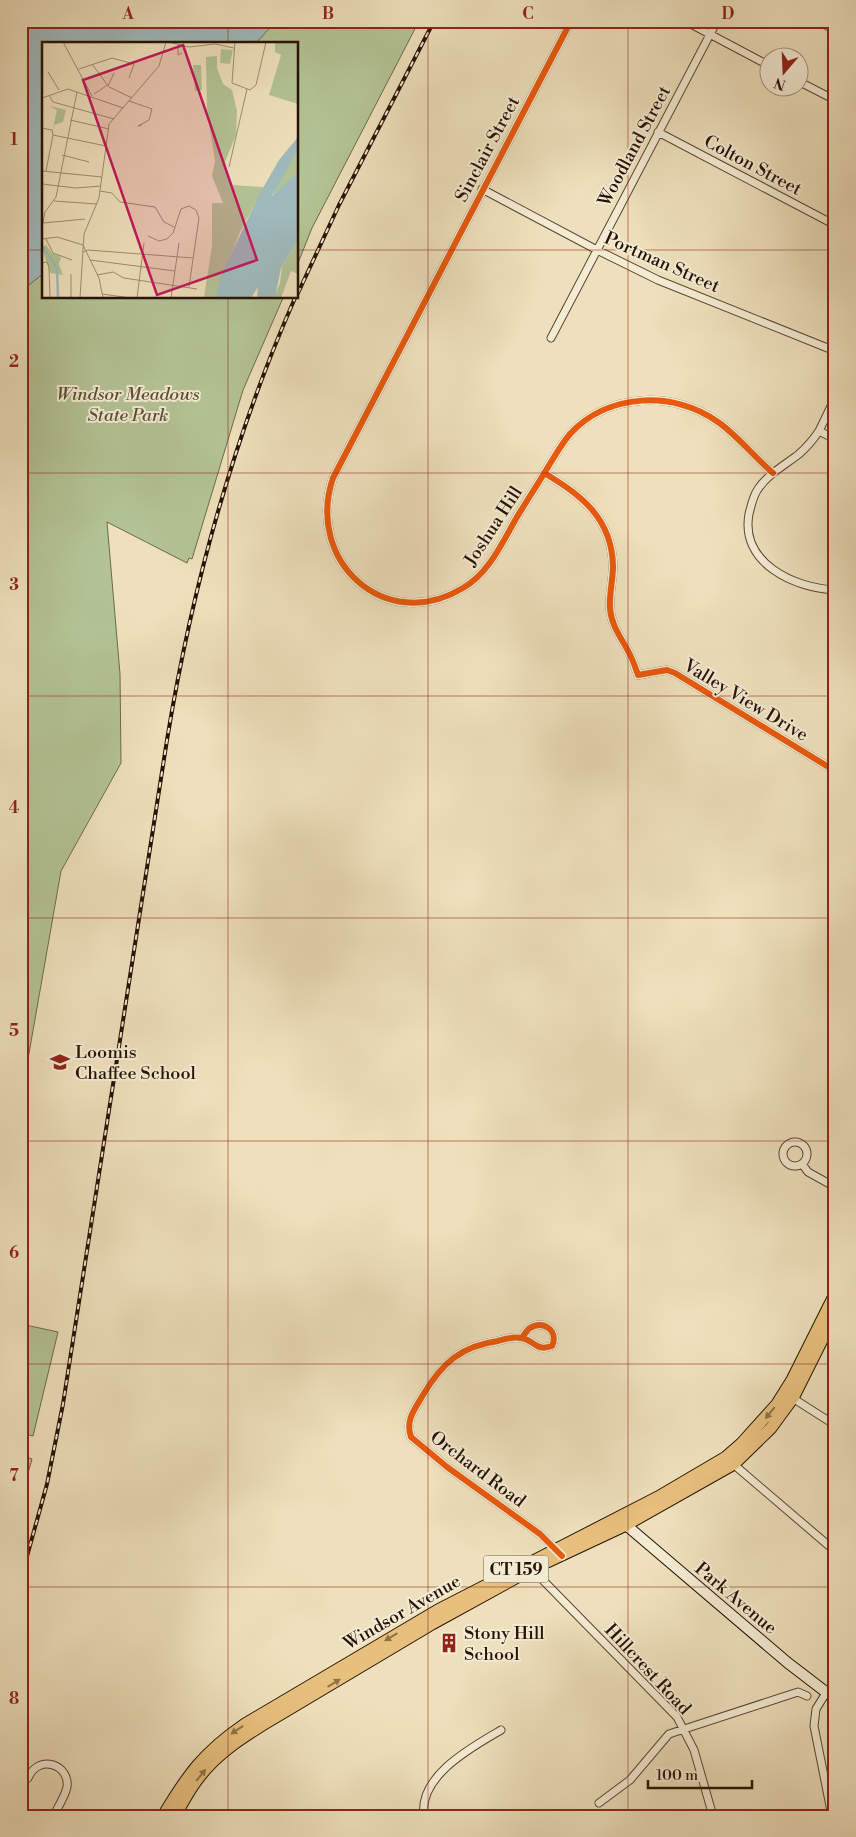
<svg xmlns="http://www.w3.org/2000/svg" width="856" height="1837" font-family="'Libre Bodoni',serif">
<style>
.green{fill:#b3c395;stroke:#6c6a4c}
.water{fill:#9fbabd;stroke:#6f7773}
.lines{fill:none;stroke-linecap:round;stroke-linejoin:round}
.minor-casing{stroke:#584631;stroke-width:9}
.secondary-casing{stroke:#261203;stroke-width:12}
.primary-casing{stroke:#261203;stroke-width:13}
.minor{stroke:#f4ebd3;stroke-width:7}
.secondary{stroke:#f4ebd3;stroke-width:10}
.primary{stroke:#e7c07e;stroke-width:11}
.rail-casing{stroke:#261203;stroke-width:4}
.rail{stroke:#f4ebd3;stroke-width:2;stroke-dasharray:5.5;stroke-linecap:butt}
.cycleway-casing{stroke:#f4ebd3;stroke-width:9}
.cycleway{stroke:#e8590c;stroke-width:6}
.oneway{fill:#907247}
.grid{fill:none;stroke:#8f2418;stroke-width:1;stroke-opacity:0.55}
.labels{text-anchor:middle;stroke-width:4;stroke-linejoin:round;paint-order:stroke}
.shield{fill:#f4ebd3;stroke:#645341;stroke-width:1}
.shield-label{font-size:16px;font-weight:bold;fill:#261203}
.street-label{font-size:18px;fill:#261203;stroke:#f4ebd3}
.park-label{font-size:18px;font-style:italic;fill:#575036;stroke:#f4ebd3}
.poi-label{font-size:18px;fill:#261203;stroke:#f4ebd3;text-anchor:start}
.inset-river{fill:none;stroke:#9fbabd;stroke-width:2.5}
.inset-road{fill:none;stroke:#9e8e72;stroke-width:1}
.view{fill:#c2185b;fill-opacity:0.15;stroke:#c2185b;stroke-width:2.5}
.inset-edge{fill:none;stroke:#261203;stroke-width:2.5}
.neatline{fill:none;stroke:#8f2418;stroke-width:2}
.grid-label{font-size:16px;text-anchor:middle;font-weight:bold;fill:#8f2418}
</style>
<rect width="100%" height="100%" fill="#eee0bc"/>
<filter id="stains"><feTurbulence type="fractalNoise" baseFrequency=".004" numOctaves="4"/><feColorMatrix values="0 0 0 0 .2 0 0 0 0 .09 0 0 0 0 .02 0 0 0 .5 -.17"/></filter>
<radialGradient id="worn" r=".72"><stop offset=".6" stop-color="#630" stop-opacity="0"/><stop offset="1" stop-color="#630" stop-opacity=".3"/></radialGradient>
<path class="green" d="M276,21H419L312,228L298,263V44H255Z
M814,21H835V35L813,23Z
M44,273V298H283L243,390L192,559L189,558L187,563L107,522L120,674L121,763L61,871L21,1099V291Z
M21,1324L58,1332L33,1436L21,1433Z
M21,1455L32,1459L21,1498Z"/>
<path class="water" d="M21,21H276L255,44H44V273L21,291Z"/>
<g class="lines">
<defs>
<path id="minor" d="M571,21L333,478C305,561 385,635 463,588C489,573 502,543 517,517C526,502 536,487 545,472C553,459 560,446 570,434C608,393 673,390 718,422C738,436 754,457 773,473
M685,21L768,65
M798,81L835,100
M658,132L835,225
M482,189L597,250L658,280L835,351
M551,338L717,21
M819,431L835,398
M835,439L819,431C813,440 807,447 799,454C785,465 768,474 758,489C753,496 751,506 749,514C740,563 794,588 835,590
M544,473C582,495 612,519 613,566C613,580 609,594 610,608C611,627 624,641 631,657C634,663 636,669 638,675L667,670L675,673L835,771
M783 1154a12 12 0 1 1 24 0a12 12 0 1 1-24 0Z
M802,1164L808,1172L835,1187
M522,1338C524,1335 527,1330 530,1328C543,1319 559,1331 552,1346C535,1352 535,1340 521,1338C514,1336 505,1339 498,1341C461,1346 442,1363 423,1395C415,1409 405,1420 411,1437L447,1467L540,1534L558,1552
M791,1397L835,1425
M732,1463L835,1551
M530,1567L677,1717L694,1750L713,1816
M826,1693L816,1709L814,1726L832,1816
M28,1778C39,1753 70,1765 67,1787C65,1797 58,1807 53,1816
M599,1803L630,1780L669,1734L798,1692L807,1696
M424,1816C418,1776 472,1747 501,1730"/>
<path id="secondary" d="M621,1519L626,1525L788,1663L835,1699"/>
<path id="primary" d="M163,1816C188,1774 204,1752 245,1724L438,1610L658,1497L726,1457L741,1444L777,1404L792,1380L835,1294
M175,1816C183,1802 190,1788 200,1776C217,1754 240,1739 264,1724L432,1624L532,1569L626,1525L734,1464L771,1428L793,1398L835,1314"/>
</defs>
<use href="#minor" class="minor-casing"/>
<use href="#secondary" class="secondary-casing"/>
<use href="#primary" class="primary-casing"/>
<use href="#minor" class="minor"/>
<use href="#secondary" class="secondary"/>
<use href="#primary" class="primary"/>
<defs>
<path id="rail" d="M298,293L339,205L434,21
M21,1578L47,1484L63,1404L167,740C192,587 233,439 295,298"/>
</defs>
<use href="#rail" class="rail-casing"/>
<use href="#rail" class="rail"/>
<defs>
<path id="cycleway" d="M571,21L333,478C305,561 385,635 463,588C489,573 502,543 517,517C526,502 536,487 545,472C553,459 560,446 570,434C608,393 673,390 718,422C738,436 754,457 773,473
M544,473C582,495 612,519 613,566C613,580 609,594 610,608C611,627 624,641 631,657C634,663 636,669 638,675L667,670L675,673L835,771
M522,1338C524,1335 527,1330 530,1328C543,1319 559,1331 552,1346C535,1352 535,1340 521,1338C514,1336 505,1339 498,1341C461,1346 442,1363 423,1395C415,1409 405,1420 411,1437L447,1467L540,1534L562,1556"/>
</defs>
<use href="#cycleway" class="cycleway-casing"/>
<use href="#cycleway" class="cycleway"/>
</g>
<defs><path id="oneway-solid" d="M-6-.8H1V-3.2L6.5 0L1 3.2V.8H-6Z" transform="scale(1.25)"/></defs>
<g class="oneway">
<use href="#oneway-solid" transform="translate(770 1413) rotate(129)"/>
<use href="#oneway-solid" transform="translate(391 1637) rotate(149)"/>
<use href="#oneway-solid" transform="translate(334 1683) rotate(-31)"/>
<use href="#oneway-solid" transform="translate(237 1730) rotate(147)"/>
<use href="#oneway-solid" transform="translate(201 1775) rotate(-51)"/>
</g>
<path class="grid" d="M228,21V44M428,21V1816M628,21V1816M21,250H44M298,250H835M228,298V1816M21,473H835M21,696H835M21,918H835M21,1141H835M21,1364H835M21,1587H835"/>
<defs>
<symbol id="school-bare" viewBox="-9 -9 18 18"><path d="M0-5L7-2L0 1L-7-2ZM-4 1L0 2.5L4 1V4Q0 6-4 4Z" fill="#8f2418" stroke="#f4ebd3" stroke-width="2.5" paint-order="stroke"/></symbol>
<symbol id="building-bare" viewBox="-9 -9 18 18"><path d="M-4-6H4V6H1V3H-1V6H-4ZM-2.5-4.3h1.7v1.8h-1.7ZM.8-4.3h1.7v1.8H.8ZM-2.5-1h1.7V.8h-1.7ZM.8-1h1.7V.8H.8Z" fill="#8f2418" stroke="#f4ebd3" stroke-width="2.5" paint-order="stroke"/></symbol>
</defs>
<g fill-rule="evenodd">
<use href="#school-bare" x="46" y="1048" width="28" height="28"/>
<use href="#building-bare" x="435" y="1629" width="28" height="28"/>
</g>
<g class="labels">
<rect class="shield" x="483.5" y="1555.5" width="65" height="27" rx="4"/>
<g class="shield-label">
<text x="516" y="1575">CT 159</text>
</g>
<g class="street-label">
<text transform="translate(634 146) rotate(-62)" y="6">Woodland Street</text>
<text transform="translate(487 149) rotate(-62)" y="6">Sinclair Street</text>
<text transform="translate(753 165) rotate(28)" y="6">Colton Street</text>
<text transform="translate(662 262) rotate(24)" y="6">Portman Street</text>
<text transform="translate(493 526) rotate(-57)" y="6">Joshua Hill</text>
<text transform="translate(746 700) rotate(31)" y="6">Valley View Drive</text>
<text transform="translate(478 1469) rotate(37)" y="6">Orchard Road</text>
<text transform="translate(736 1598) rotate(40)" y="6">Park Avenue</text>
<text transform="translate(402 1612) rotate(-30)" y="6">Windsor Avenue</text>
<text transform="translate(648 1669) rotate(47)" y="6">Hillcrest Road</text>
</g>
<g class="park-label">
<text x="128" y="400">Windsor Meadows<tspan x="128" dy="21">State Park</tspan></text>
</g>
<g class="poi-label">
<text x="75" y="1058">Loomis<tspan x="75" dy="21">Chaffee School</tspan></text>
<text x="464" y="1639">Stony Hill<tspan x="464" dy="21">School</tspan></text>
</g>
</g>
<g transform="translate(42 42)">
<rect width="256" height="256" fill="#eee0bc"/>
<path d="M233,0H256V62L227,53L239,13L233,10ZM179,7L191,8L188,22L178,21ZM175,14V26L181,42L190,48L195,69L194,93L183,120L186,137L189,143L222,145L198,190L173,256H162L170,204V161H181L170,134L173,119L165,67L164,15ZM151,23H159L160,48L153,49ZM8,64L24,68L21,80L12,83L10,90L15,68ZM256,107V130L231,155L235,140ZM255,198L256,232L249,229L239,256H232L238,241L240,225ZM4,203L10,211L19,215L17,222L21,233L8,231L0,206Z" fill="#b3c395"/>
<path d="M256,95V107L230,154L256,130V197L239,226L233,255L215,256L216,245L209,256H173L179,234L217,153L237,118Z" fill="#9fbabd"/>
<path class="inset-river" d="M0,204L15,226L16,256"/>
<path class="inset-road" d="M21,0L50,54M127,0L147,5L173,2L192,6M193,0L190,41L208,48L214,43L224,0M136,2V13L140,11M50,22L67,45L90,56M37,27L70,16L92,22L87,36M6,30L17,48M52,52L67,42L72,31M7,53L11,60L72,77M0,56L26,47L81,66M87,59L110,67L107,78L96,84L100,83M28,78L67,87M0,86L10,88L11,93L64,104M20,113L47,120M187,125L205,47M0,129L60,135M4,129L11,93M0,142L34,146L59,144M58,149L70,151L78,160L113,165L122,180L132,185M12,159L55,162M1,181L43,177M0,185L3,170L14,155L35,50M106,194L117,199L125,197L131,191L139,167L147,164L154,168L157,176L147,245M0,197L15,195L41,203L57,236L61,256M4,197L11,211L30,218M41,210L46,208L151,216M48,218L133,229M0,221L5,220L7,225L8,256M29,232V256M55,233L71,230L82,236L155,247M60,252L89,256M38,256L42,192L57,156L67,82L117,24L124,0M95,256L102,201M129,256L137,201"/>
<path class="view" d="M141,3L215,218L115,253L41,38Z"/>
<rect width="256" height="256" class="inset-edge"/>
</g>
<rect width="856" height="1837" fill="none" stroke="#eee0bc" stroke-width="55"/>
<g transform="translate(784 72) rotate(199)"><circle r="24" fill="#f4ebd3" stroke="#a29480"/>
<path d="M0-4L9 19L0 12L-9 19Z" fill="#8f2418"/>
<text y="-8" font-size="14" font-weight="bold" text-anchor="middle" fill="#261203">N</text>
</g>
<path d="M648 1780v8h104v-8" fill="none" stroke="#261203" stroke-width="2.5"/>
<text x="656" y="1780" font-size="15" fill="#261203" stroke="#f4ebd3" stroke-width="4" paint-order="stroke">100 m</text>
<rect x="28" y="28" width="800" height="1782" class="neatline"/>
<g class="grid-label">
<text x="128" y="19">A</text>
<text x="328" y="19">B</text>
<text x="528" y="19">C</text>
<text x="728" y="19">D</text>
<text x="14" y="145">1</text>
<text x="14" y="367">2</text>
<text x="14" y="590">3</text>
<text x="14" y="813">4</text>
<text x="14" y="1036">5</text>
<text x="14" y="1258">6</text>
<text x="14" y="1481">7</text>
<text x="14" y="1704">8</text>
</g>
<rect width="100%" height="100%" filter="url(#stains)"/>
<rect width="100%" height="100%" fill="url(#worn)"/>
</svg>
